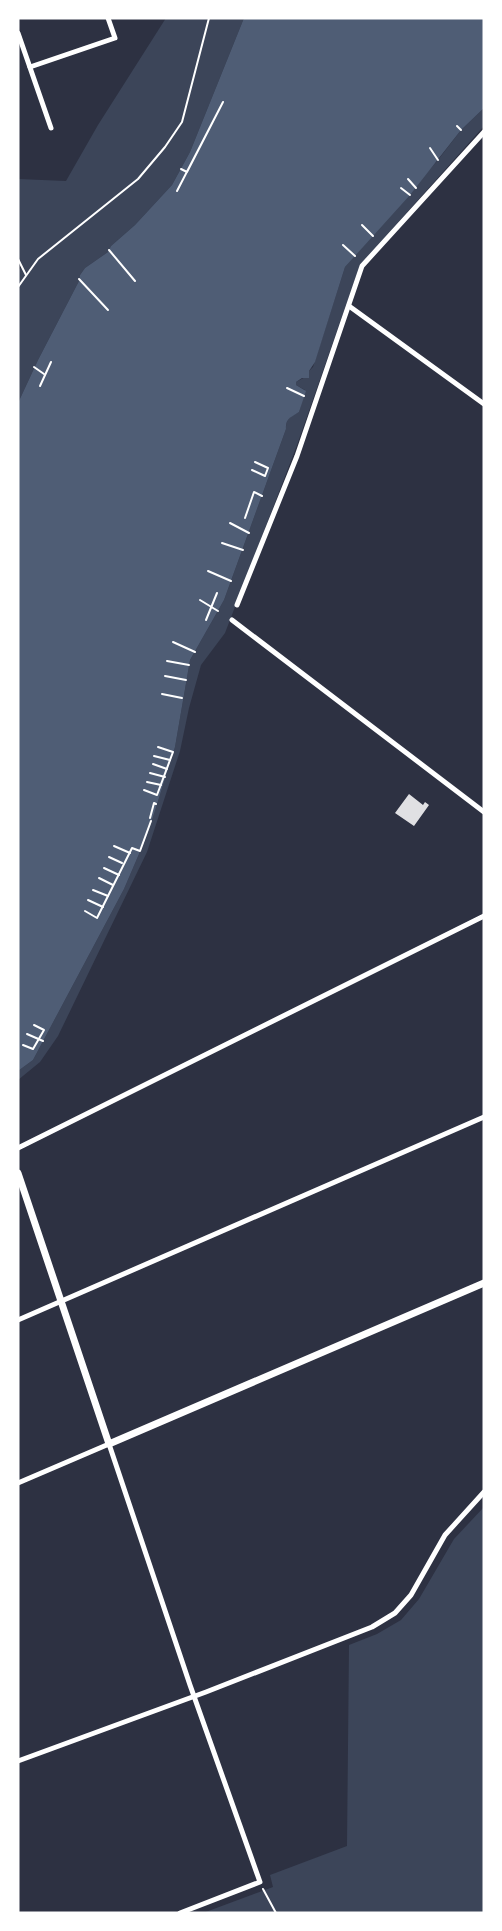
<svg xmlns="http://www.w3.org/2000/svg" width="502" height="1931" viewBox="0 0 502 1931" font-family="'DejaVu Sans',sans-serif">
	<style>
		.green { fill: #3c4559 }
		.water { fill: #4f5d75 }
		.building { fill: #e0e0e3 }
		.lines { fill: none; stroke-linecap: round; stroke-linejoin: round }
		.path { stroke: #fff; stroke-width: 2 }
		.minor { stroke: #fff; stroke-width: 5 }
		.tertiary { stroke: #fff; stroke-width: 7 }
	</style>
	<rect width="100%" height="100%" fill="#2d3142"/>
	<!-- green -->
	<g class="green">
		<polygon points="166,18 244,18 190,152 172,185 135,225 111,246 108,252 85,268 80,275 79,281 38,360 18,403 18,270 21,268 18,257 18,179 66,181 98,125"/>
		<path d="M484,108v18l-124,139 -63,180 -72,188 -24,32 -12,43 -9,43 -33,101 -89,184 -18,26 -22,18v-9l15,-11 91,-171 24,-56 27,-86 15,-87 34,-60 62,-171c-1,-9 5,-14 13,-17l6,-22 -9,-5v-3l13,-7v-4l4,-4 32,-100 93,-107 23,-30z"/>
		<polygon points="484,1507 484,1913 203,1913 273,1887 270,1875 347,1846 349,1645 377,1634 401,1620 419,1599 454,1539"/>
	</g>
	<!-- water -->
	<path class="water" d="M244,18h240v90l-23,22 -51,65 -65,72 -30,95 -6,9v7h-7l-6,4v3l10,6 -7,21c-7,5 -14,6 -13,17l-62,171 -34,60 -15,87 -27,86 -24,56 -91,171 -15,11v-668l20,-43 41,-79 1,-6 5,-7 23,-16 3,-6 24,-21 37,-40 18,-33z"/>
	<!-- building -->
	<polygon class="building" points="409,794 423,805 425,802 429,805 414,826 395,813"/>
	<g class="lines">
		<!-- path -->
		<g class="path">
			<polyline points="457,126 461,130"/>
			<polyline points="430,148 438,160"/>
			<polyline points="408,179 416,188"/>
			<polyline points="401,188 410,195"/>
			<polyline points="177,191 223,102 187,172 181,169"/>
			<polyline points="362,225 373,236"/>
			<polyline points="343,245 355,256"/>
			<polyline points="109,250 135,281"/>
			<polyline points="18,259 26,275"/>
			<polyline points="79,279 108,310"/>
			<polyline points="18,287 38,259 138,179 165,147 182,122 209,18"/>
			<polyline points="34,367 44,374"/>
			<polyline points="40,386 51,362"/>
			<polyline points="287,388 304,396"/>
			<polyline points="252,470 265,476 268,468 255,462"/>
			<polyline points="245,518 254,492 262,496"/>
			<polyline points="230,523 249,533"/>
			<polyline points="222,543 243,550"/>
			<polyline points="208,571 231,581"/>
			<polyline points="200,600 218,611"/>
			<polyline points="206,620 217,593"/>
			<polyline points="173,642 195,652"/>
			<polyline points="167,661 189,665"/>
			<polyline points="165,676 186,680"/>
			<polyline points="162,694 182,698"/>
			<polyline points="154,756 170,760"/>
			<polyline points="153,764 167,769"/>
			<polyline points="150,773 165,777"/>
			<polyline points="147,782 161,785"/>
			<polyline points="144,790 157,795 173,752 158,747"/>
			<polyline points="150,818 154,803 156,804"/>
			<polyline points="114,846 130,853"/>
			<polyline points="109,857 122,863"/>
			<polyline points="104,868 119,875"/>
			<polyline points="99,878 113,885"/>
			<polyline points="93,890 108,896"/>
			<polyline points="88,900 103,907"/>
			<polyline points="85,911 97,918 132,848 140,851 151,821"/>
			<polyline points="27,1034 43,1041"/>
			<polyline points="23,1045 33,1049 44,1030 34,1025"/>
			<polyline points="263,1889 276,1913"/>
		</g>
		<!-- minor -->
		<g class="minor">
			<polyline points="18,33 51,128"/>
			<polyline points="30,67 115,38 108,18"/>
			<polyline points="349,306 484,404"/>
			<polyline points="237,605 297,456 362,266 484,132"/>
			<polyline points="232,620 484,812"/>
			<polyline points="18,1148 484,916"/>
			<polyline points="18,1320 484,1117"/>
			<polyline points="18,1483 109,1444 190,1685 260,1882 180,1913"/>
			<polyline points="18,1761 206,1692 372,1627 395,1613 411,1595 445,1535 484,1492"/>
		</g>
		<!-- tertiary -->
		<polyline class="tertiary" points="18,1173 109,1444 484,1283"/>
	</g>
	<!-- border -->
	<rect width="502" height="1931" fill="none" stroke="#ffffff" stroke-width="39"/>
</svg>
